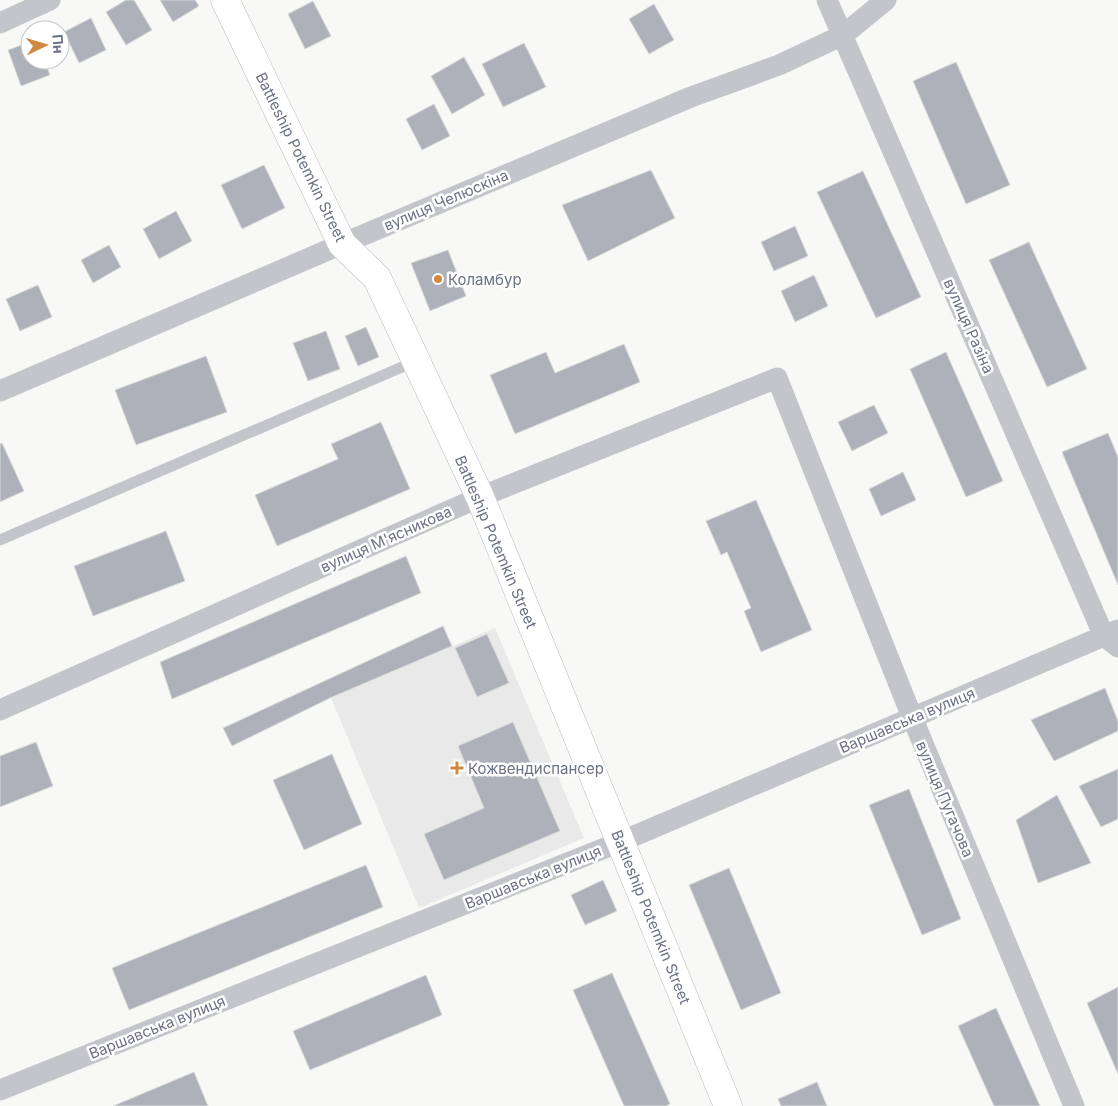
<svg xmlns="http://www.w3.org/2000/svg" width="1118" height="1106" viewBox="0 0 1118 1106" font-family="Inter,sans-serif">
	<style>
		.built { fill: #e9e9ea }
		.building { fill: #aeb1b9; stroke: #dadad9 }
		.lines { fill: none; stroke-linecap: round; stroke-linejoin: round }
		.secondary-casing { stroke: #b8bac0; stroke-width: 29 }
		.lane { stroke: #c3c5ca; stroke-width: 11 }
		.street { stroke: #c3c5ca; stroke-width: 21 }
		.secondary { stroke: #fff; stroke-width: 28 }
		.poi-dot { fill: #d2893d; stroke: #fff; stroke-width: 2 }
		.labels { text-anchor: middle; dominant-baseline: central; stroke-width: 5; stroke-linejoin: round; paint-order: stroke }
		.street-label { font-size: 15px; fill: #6b7284; stroke: #fff }
		.poi-label { font-size: 15px; fill: #6b7284; stroke: #fff; text-anchor: start }
	</style>
	<rect width="100%" height="100%" fill="#f8f9f7"/>
	<!-- built -->
	<polygon class="built" points="495,628 584,838 419,908 331,698"/>
	<!-- building -->
	<g class="building">
		<polygon points="126,0 134,0 152,30 126,45 106,12"/>
		<polygon points="160,0 195,0 199,6 173,22"/>
		<polygon points="313,1 331,36 305,49 288,14"/>
		<polygon points="654,4 674,40 649,54 629,19"/>
		<polygon points="91,18 106,50 79,63 64,32"/>
		<polygon points="30,42 30,60 44,60 50,75 21,86 8,50"/>
		<polygon points="524,43 546,87 503,107 482,64"/>
		<polygon points="464,57 485,95 452,114 431,76"/>
		<polygon points="956,62 1010,185 966,204 913,81"/>
		<polygon points="434,104 450,136 422,150 406,119"/>
		<polygon points="264,165 285,208 242,229 221,185"/>
		<polygon points="651,170 675,218 588,261 562,205"/>
		<polygon points="863,171 921,297 876,318 817,192"/>
		<polygon points="176,211 192,241 159,259 143,229"/>
		<polygon points="795,226 808,256 774,271 761,242"/>
		<polygon points="1029,242 1087,369 1047,387 989,260"/>
		<polygon points="109,245 121,267 93,283 81,260"/>
		<polygon points="448,250 466,296 430,311 411,263"/>
		<polygon points="814,275 828,306 795,322 781,291"/>
		<polygon points="38,285 52,317 20,331 6,299"/>
		<polygon points="366,327 379,357 358,366 345,336"/>
		<polygon points="326,331 340,369 308,381 293,343"/>
		<polygon points="624,344 640,382 515,434 490,375 546,352 555,373"/>
		<polygon points="946,352 1003,481 966,497 910,369"/>
		<polygon points="206,356 227,412 136,445 115,390"/>
		<polygon points="874,405 888,433 852,451 838,422"/>
		<polygon points="381,422 410,489 277,546 255,495 338,459 331,444"/>
		<polygon points="1108,433 1118,457 1118,585 1062,452"/>
		<polygon points="2,443 24,491 0,502 0,444"/>
		<polygon points="903,472 916,500 881,516 869,489"/>
		<polygon points="756,500 812,630 761,652 744,611 751,608 727,552 721,555 706,521"/>
		<polygon points="166,531 185,581 93,616 74,566"/>
		<polygon points="406,556 421,593 172,699 160,662"/>
		<polygon points="443,626 452,646 330,698 232,746 223,728"/>
		<polygon points="487,634 509,683 477,697 455,648"/>
		<polygon points="1105,688 1118,721 1118,731 1054,761 1031,720"/>
		<polygon points="513,722 560,831 444,880 424,834 484,808 458,746"/>
		<polygon points="36,742 53,786 0,807 0,756"/>
		<polygon points="332,754 362,824 304,850 273,780"/>
		<polygon points="1118,769 1118,819 1101,827 1079,786"/>
		<polygon points="909,789 961,919 922,935 869,805"/>
		<polygon points="1057,795 1091,863 1038,883 1016,820"/>
		<polygon points="366,865 383,907 129,1010 112,968"/>
		<polygon points="729,868 781,993 741,1010 689,885"/>
		<polygon points="603,880 617,911 585,925 571,895"/>
		<polygon points="612,973 670,1104 666,1106 624,1106 573,990"/>
		<polygon points="426,975 442,1015 310,1070 293,1031"/>
		<polygon points="1118,987 1118,1074 1087,1003"/>
		<polygon points="996,1008 1040,1106 994,1106 958,1026"/>
		<polygon points="194,1072 208,1106 113,1106"/>
		<polygon points="817,1082 827,1106 781,1106 778,1099"/>
	</g>
	<g class="lines">
		<!-- secondary casing -->
		<g class="secondary-casing">
			<polyline id="secondary" points="225,0 342,244 377,278 480,497 728,1106"/>
		</g>
		<!-- lane -->
		<polyline class="lane" points="0,540 416,361"/>
		<!-- street -->
		<g class="street">
			<polyline points="827,0 1104,636 1118,647"/>
			<polyline points="0,23 50,0"/>
			<polyline points="0,391 342,244 691,97 779,65 843,35 886,0"/>
			<polyline points="0,710 480,497 777,378 912,717 1074,1106"/>
			<polyline points="0,1090 620,842 1118,630"/>
		</g>
		<!-- secondary -->
		<use href="#secondary" class="secondary"/>
	</g>
	<!-- markers -->
	<g class="poi-dot">
		<circle cx="438" cy="279" r="5"/>
		<path d="M454.5 760.5h5v5h5v5h-5v5h-5v-5h-5v-5h5z"/>
	</g>
	<g class="labels">
		<!-- street labels -->
		<g class="street-label">
			<text transform="translate(301 157) rotate(64)">Battleship Potemkin Street</text>
			<text transform="translate(446 200) rotate(-23)">вулиця Челюскіна</text>
			<text transform="translate(969 326) rotate(66)">вулиця Разіна</text>
			<text transform="translate(386 539) rotate(-24)">вулиця М'ясникова</text>
			<text transform="translate(496 542) rotate(67)">Battleship Potemkin Street</text>
			<text transform="translate(907 720) rotate(-23)">Варшавська вулиця</text>
			<text transform="translate(945 799) rotate(67)">вулиця Пугачова</text>
			<text transform="translate(533 877) rotate(-22)">Варшавська вулиця</text>
			<text transform="translate(651 917) rotate(68)">Battleship Potemkin Street</text>
			<text transform="translate(157 1027) rotate(-22)">Варшавська вулиця</text>
		</g>
		<!-- poi labels -->
		<g class="poi-label">
			<text x="448" y="279">Коламбур</text>
			<text x="468" y="768">Кожвендиспансер</text>
		</g>
	</g>
	<!-- north arrow -->
	<g transform="translate(45 45) rotate(85)"><circle r="24" fill="#ffffff" stroke="#c4c7ce"/>
	<path d="M0-4L9 19L0 12L-9 19Z" fill="#d2893d"/>
	<text y="-8" font-size="14" font-weight="bold" text-anchor="middle" fill="#6b7284">Пн</text>
	</g>
</svg>
